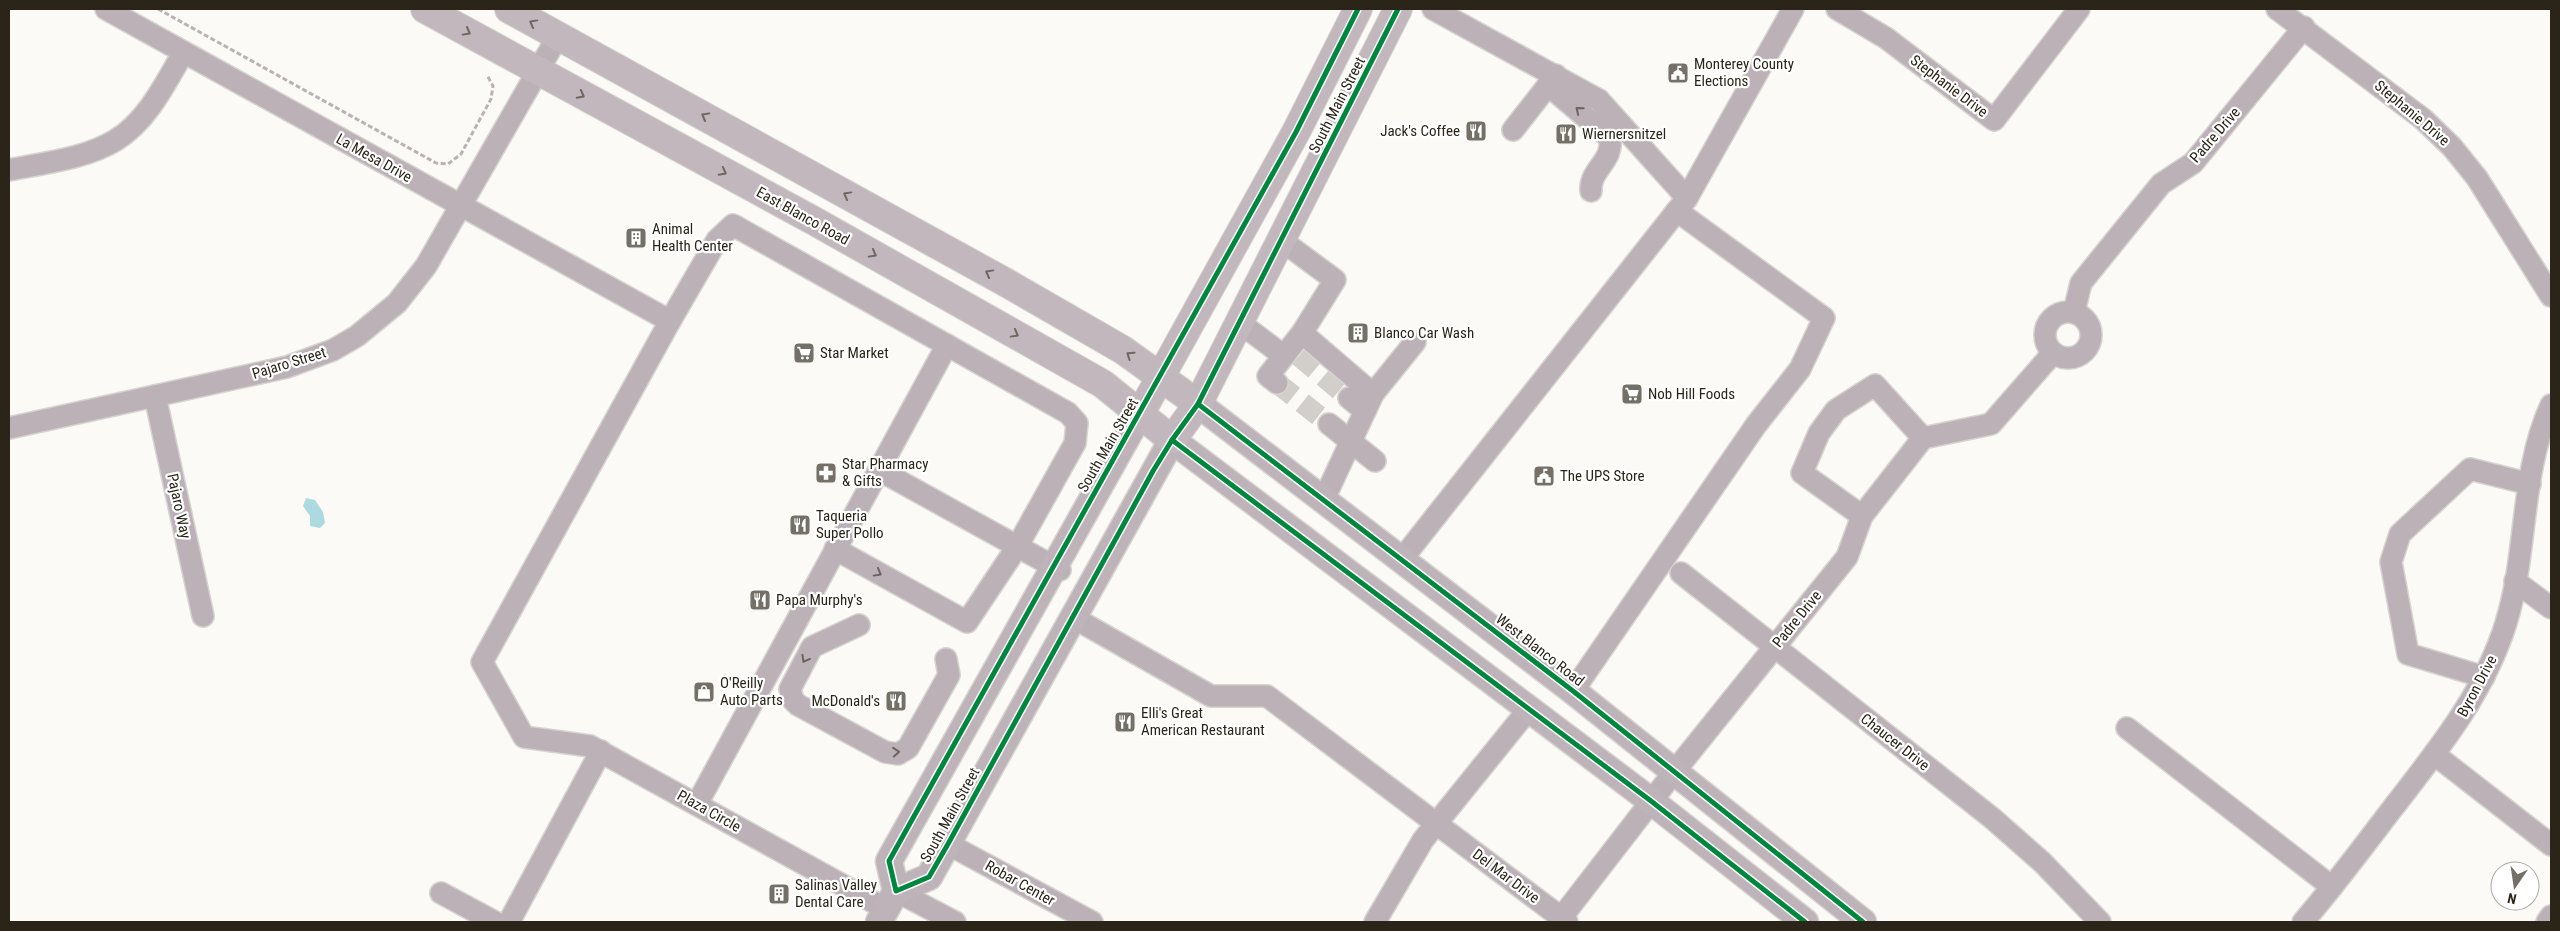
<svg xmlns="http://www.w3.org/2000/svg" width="2560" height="931" viewBox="0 0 2560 931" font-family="'Roboto Condensed',sans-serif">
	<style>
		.water { fill: #acdae1 }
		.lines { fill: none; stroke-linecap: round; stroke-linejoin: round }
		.minor-tunnel { stroke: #d2cfcb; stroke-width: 21; stroke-dasharray: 21 11; stroke-linecap: butt }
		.minor-casing { stroke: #d6d4d0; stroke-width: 24 }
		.major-casing { stroke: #d6d4d0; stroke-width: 29 }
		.highway-casing { stroke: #d6d4d0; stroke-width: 30 }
		.path { stroke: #bab2b5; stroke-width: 3; stroke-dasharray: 5 2.5; stroke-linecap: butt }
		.minor { stroke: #bcb1b7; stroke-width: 21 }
		.major { stroke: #beb3b8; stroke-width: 26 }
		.highway { stroke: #c1b7bc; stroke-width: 28 }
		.cycleway-casing { stroke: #fff; stroke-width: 8 }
		.cycleway { stroke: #00873e; stroke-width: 5 }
		.oneway { stroke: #6e6762 }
		.oneway2 { stroke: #6c6460 }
		.labels { text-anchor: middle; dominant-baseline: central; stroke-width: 4.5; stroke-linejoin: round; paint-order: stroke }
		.poi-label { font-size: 15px; fill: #2b2519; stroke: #fff; text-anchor: start }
		.street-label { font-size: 15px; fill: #2b2519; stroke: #fff }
	</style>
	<rect width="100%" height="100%" fill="#fcfaf7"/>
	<!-- water -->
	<polygon class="water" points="306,498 315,500 323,512 325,523 320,528 310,526 310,516 303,506"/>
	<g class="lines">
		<!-- minor-tunnel -->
		<g class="minor-tunnel">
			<polyline points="1299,356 1349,398"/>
			<polyline points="1277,383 1329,424"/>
		</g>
		<!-- minor casing -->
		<g class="minor-casing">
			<g id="minor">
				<polyline points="106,9 670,321 717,240 733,225 1068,413 1077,423 1075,443 1017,547 967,622 835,549"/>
				<polyline points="1433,9 1599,100 1687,198"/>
				<polyline points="1837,9 1886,38 1994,120 2079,9"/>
				<polyline points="2277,9 2423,119 2452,147 2477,178 2551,296"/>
				<path d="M1548,85l61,52c7,23 -20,32 -18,54"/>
				<polyline points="1513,130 1556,75"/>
				<path d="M9,170c34,-7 76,-11 107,-30 31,-19 49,-56 67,-87"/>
				<polyline points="1281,240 1335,280 1302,333 1373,394 1415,342"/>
				<circle cx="2068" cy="335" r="23"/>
				<polyline points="2074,312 2081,283 2161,184 2193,163 2304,27"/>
				<polyline points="670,321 482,662 524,737 590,746 886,909"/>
				<polyline points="1240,323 1284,356"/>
				<polyline points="1277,383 1268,376 1302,333"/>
				<polyline points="155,396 203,616"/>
				<polyline points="1349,398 1365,411"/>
				<polyline points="1329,424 1375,461"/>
				<polyline points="9,428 287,367 333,350 357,336 397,303 426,266 558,36"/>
				<polyline points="879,470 1060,570"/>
				<polyline points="1324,499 1373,394"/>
				<polyline points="1862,516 1802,473 1819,433 1836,410 1875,385 1923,438"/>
				<polyline points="1402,559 1687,198 1793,9"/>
				<polyline points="1681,573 1992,818 2042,862 2100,922"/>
				<polyline points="2515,581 2551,608"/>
				<polyline points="1074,618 1211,696 1267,696 1567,922"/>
				<polyline points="859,625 812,647 790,689 793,700 798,705 885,752 898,754 908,748 949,675 946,659"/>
				<polyline points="2484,677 2408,654 2391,562 2400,534 2470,469 2530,484"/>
				<polyline points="1573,691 1756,425 1800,369 1824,318 1677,211"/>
				<polyline points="2127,728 2332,887"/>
				<polyline points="2434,754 2551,845"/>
				<polyline points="697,804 947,345"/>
				<polyline points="948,844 1092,922"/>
				<polyline points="896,891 955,922"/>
				<polyline points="441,893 495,922"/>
				<polyline points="509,922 601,751"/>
				<polyline points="1375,922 1423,840 1528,710"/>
				<polyline points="1558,922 1674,772 1847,557 1862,516 1923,438 1991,424 2053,353"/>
				<path d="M2303,922c31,-36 60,-75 89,-113 45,-58 92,-115 114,-186 22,-71 14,-150 45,-218"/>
				<polyline points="2547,922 2551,916"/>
			</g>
		</g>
		<!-- major casing -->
		<g class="major-casing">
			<g id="major">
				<polyline points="1198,404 1573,691 1863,922"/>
				<polyline points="896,891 889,861 1140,414"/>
				<polyline points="879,922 896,891 929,877 1172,440 1651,801 1805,922"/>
			</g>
		</g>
		<!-- highway casing -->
		<g class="highway-casing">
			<g id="highway">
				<polyline points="425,9 816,222 1103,384 1172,440 1198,404 1398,9"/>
				<polyline points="509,9 1005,282 1123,350 1198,404"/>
				<polyline points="1140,414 1296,132 1358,9"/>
			</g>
		</g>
		<!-- path -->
		<polyline class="path" points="158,9 436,163 448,164 461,154 491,99 493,86 487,75"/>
		<!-- minor -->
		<use href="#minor" class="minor"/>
		<!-- major -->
		<use href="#major" class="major"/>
		<!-- highway -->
		<use href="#highway" class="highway"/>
		<!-- cycleway casing -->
		<g class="cycleway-casing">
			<g id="cycleway">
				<polyline points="1358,9 1296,132 889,861 896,891 929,877 948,844 1153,471 1172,440 1198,404 1398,9"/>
				<polyline points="1198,404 1573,691 1863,922"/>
				<polyline points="1172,440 1651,801 1805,922"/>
			</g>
		</g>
		<!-- cycleway -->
		<use href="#cycleway" class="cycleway"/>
	</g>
	<!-- one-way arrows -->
	<defs><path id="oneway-chevron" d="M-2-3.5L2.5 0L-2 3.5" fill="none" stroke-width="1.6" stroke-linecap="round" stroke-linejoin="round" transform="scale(1.25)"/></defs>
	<g class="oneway">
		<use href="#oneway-chevron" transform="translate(533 23) rotate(-151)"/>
		<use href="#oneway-chevron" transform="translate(467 32) rotate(29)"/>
		<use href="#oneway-chevron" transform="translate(581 95) rotate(28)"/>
		<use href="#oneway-chevron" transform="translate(705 116) rotate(-151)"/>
		<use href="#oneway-chevron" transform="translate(723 172) rotate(28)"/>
		<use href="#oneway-chevron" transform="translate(847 195) rotate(-151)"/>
		<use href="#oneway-chevron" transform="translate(873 254) rotate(29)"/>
		<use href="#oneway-chevron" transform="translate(989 273) rotate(-151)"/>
		<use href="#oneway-chevron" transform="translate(1015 334) rotate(29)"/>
		<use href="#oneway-chevron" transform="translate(1130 355) rotate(-145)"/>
	</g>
	<g class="oneway2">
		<use href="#oneway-chevron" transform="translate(1579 110) rotate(-141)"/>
		<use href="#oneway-chevron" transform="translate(878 573) rotate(29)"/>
		<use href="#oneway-chevron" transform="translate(805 659) rotate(119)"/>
		<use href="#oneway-chevron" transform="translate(896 752) rotate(-5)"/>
	</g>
	<!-- icons -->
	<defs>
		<g id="civic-square" transform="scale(1.125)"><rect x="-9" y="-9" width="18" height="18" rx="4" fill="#747067" stroke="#fff"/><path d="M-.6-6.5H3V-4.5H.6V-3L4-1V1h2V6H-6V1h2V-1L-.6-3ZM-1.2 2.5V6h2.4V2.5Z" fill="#fff"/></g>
		<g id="restaurant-square" transform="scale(1.125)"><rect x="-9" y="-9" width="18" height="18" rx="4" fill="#747067" stroke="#fff"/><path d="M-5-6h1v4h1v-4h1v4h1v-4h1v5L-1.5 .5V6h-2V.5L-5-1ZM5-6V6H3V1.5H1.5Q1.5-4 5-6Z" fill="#fff"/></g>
		<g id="building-square" transform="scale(1.125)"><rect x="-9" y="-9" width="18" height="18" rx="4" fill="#747067" stroke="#fff"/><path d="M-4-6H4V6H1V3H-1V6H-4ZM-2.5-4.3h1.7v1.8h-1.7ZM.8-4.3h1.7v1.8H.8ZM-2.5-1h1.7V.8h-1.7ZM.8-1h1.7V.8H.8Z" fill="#fff"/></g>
		<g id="supermarket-square" transform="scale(1.125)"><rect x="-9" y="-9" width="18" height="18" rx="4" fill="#747067" stroke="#fff"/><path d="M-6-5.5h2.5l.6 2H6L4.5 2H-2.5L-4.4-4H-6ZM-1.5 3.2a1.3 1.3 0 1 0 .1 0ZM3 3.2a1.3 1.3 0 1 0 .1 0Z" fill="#fff"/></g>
		<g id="pharmacy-square" transform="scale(1.125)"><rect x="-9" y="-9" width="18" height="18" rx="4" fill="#747067" stroke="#fff"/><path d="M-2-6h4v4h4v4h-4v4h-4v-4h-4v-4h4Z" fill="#fff"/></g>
		<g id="shop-square" transform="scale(1.125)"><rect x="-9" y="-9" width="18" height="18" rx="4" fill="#747067" stroke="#fff"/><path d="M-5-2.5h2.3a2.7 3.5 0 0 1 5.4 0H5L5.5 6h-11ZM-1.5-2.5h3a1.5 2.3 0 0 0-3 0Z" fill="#fff"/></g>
	</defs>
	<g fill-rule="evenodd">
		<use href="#civic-square" x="1678" y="73"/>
		<use href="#restaurant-square" x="1476" y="131"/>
		<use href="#restaurant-square" x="1566" y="134"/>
		<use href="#building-square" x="636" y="238"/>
		<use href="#building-square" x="1358" y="333"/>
		<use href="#supermarket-square" x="804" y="353"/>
		<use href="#supermarket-square" x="1632" y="394"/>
		<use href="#pharmacy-square" x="826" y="473"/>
		<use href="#civic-square" x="1544" y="476"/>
		<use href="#restaurant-square" x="800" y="525"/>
		<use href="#restaurant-square" x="760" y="600"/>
		<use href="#shop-square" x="704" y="692"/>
		<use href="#restaurant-square" x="896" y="701"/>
		<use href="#restaurant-square" x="1125" y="722"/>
		<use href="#building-square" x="779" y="894"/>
	</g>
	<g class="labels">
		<!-- poi labels -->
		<g class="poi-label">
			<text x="1694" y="64">Monterey County<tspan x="1694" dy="17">Elections</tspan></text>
			<text x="1460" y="131" text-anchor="end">Jack's Coffee</text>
			<text x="1582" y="134">Wiernersnitzel</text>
			<text x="652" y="229">Animal<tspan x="652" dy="17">Health Center</tspan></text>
			<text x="1374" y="333">Blanco Car Wash</text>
			<text x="820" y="353">Star Market</text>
			<text x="1648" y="394">Nob Hill Foods</text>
			<text x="842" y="464">Star Pharmacy<tspan x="842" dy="17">&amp; Gifts</tspan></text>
			<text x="1560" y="476">The UPS Store</text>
			<text x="816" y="516">Taqueria<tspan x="816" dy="17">Super Pollo</tspan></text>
			<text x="776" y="600">Papa Murphy's</text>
			<text x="720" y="683">O'Reilly<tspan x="720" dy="17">Auto Parts</tspan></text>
			<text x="880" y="701" text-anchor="end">McDonald's</text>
			<text x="1141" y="713">Elli's Great<tspan x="1141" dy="17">American Restaurant</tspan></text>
			<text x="795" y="885">Salinas Valley<tspan x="795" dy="17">Dental Care</tspan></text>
		</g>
		<!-- street labels -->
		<g class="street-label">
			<text transform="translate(1949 86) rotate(37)">Stephanie Drive</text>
			<text transform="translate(1337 105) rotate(-63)">South Main Street</text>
			<text transform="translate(2412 113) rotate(40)">Stephanie Drive</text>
			<text transform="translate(2215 135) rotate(-49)">Padre Drive</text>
			<text transform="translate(374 158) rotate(29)">La Mesa Drive</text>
			<text transform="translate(803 216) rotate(29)">East Blanco Road</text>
			<text transform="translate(289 363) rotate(-17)">Pajaro Street</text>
			<text transform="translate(1108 445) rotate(-60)">South Main Street</text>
			<text transform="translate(179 506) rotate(78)">Pajaro Way</text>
			<text transform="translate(1797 619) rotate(-51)">Padre Drive</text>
			<text transform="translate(1540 650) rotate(38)">West Blanco Road</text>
			<text transform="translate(2477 686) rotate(-62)">Byron Drive</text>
			<text transform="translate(1895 742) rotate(38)">Chaucer Drive</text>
			<text transform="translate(709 811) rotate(29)">Plaza Circle</text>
			<text transform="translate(950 815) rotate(-61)">South Main Street</text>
			<text transform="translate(1506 876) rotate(37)">Del Mar Drive</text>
			<text transform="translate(1020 883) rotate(29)">Robar Center</text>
		</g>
	</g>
	<!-- border -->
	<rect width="2560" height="931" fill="none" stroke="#2b2519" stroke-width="20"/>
	<!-- north arrow -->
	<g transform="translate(2515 886) rotate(193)"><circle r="24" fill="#ffffff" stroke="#aaa8a3"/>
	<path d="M0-4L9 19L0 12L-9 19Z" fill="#747067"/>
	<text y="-8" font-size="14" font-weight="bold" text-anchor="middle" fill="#2b2519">N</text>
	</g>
</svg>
